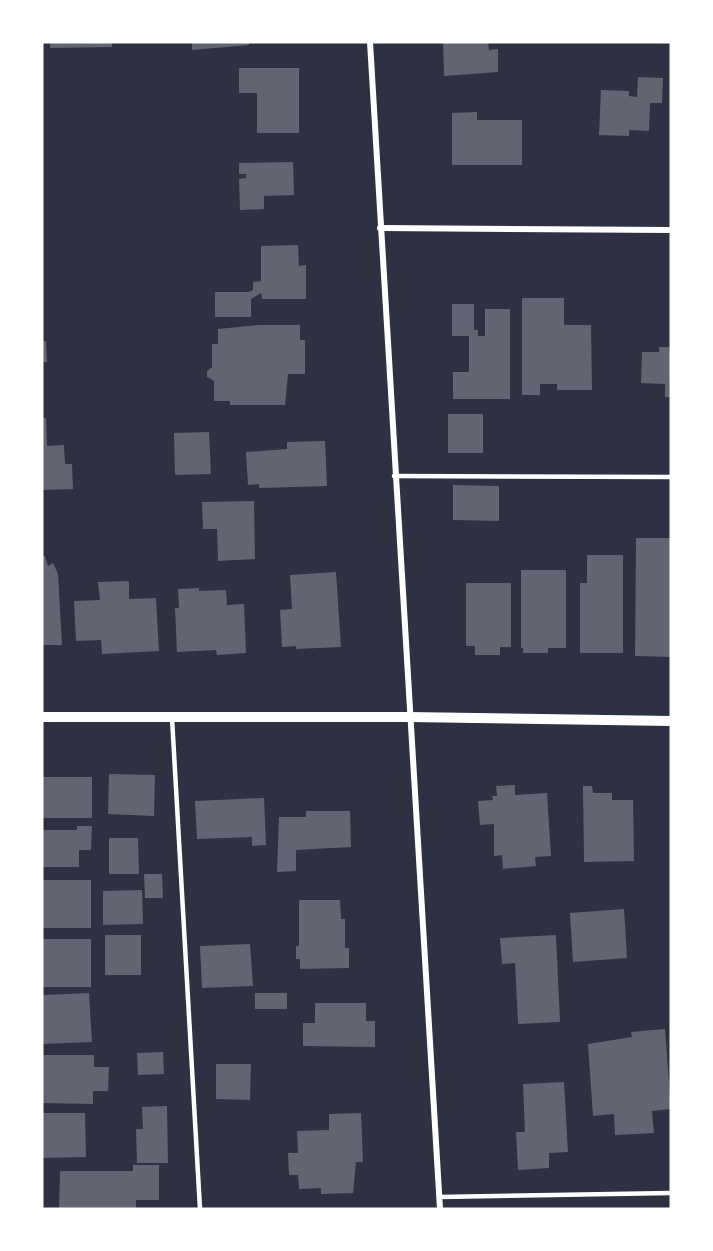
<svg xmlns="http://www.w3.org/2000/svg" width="713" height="1251" viewBox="0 0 713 1251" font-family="'Open Sans',sans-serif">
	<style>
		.building { fill: #626471 }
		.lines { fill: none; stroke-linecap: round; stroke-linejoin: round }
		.service { stroke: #fff; stroke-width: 4.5 }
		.minor { stroke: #fff; stroke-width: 6 }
		.tertiary { stroke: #fff; stroke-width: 10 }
	</style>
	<rect width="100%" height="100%" fill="#2d3142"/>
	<!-- building -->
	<g class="building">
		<polygon points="50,42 112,42 112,47 50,48"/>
		<polygon points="192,42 249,42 249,45 192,50"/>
		<polygon points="443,42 488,42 489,50 498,49 498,72 444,76"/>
		<polygon points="239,68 299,68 299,133 257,133 257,93 239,93"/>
		<polygon points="638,77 663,78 662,103 650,103 649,131 629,130 629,136 599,135 601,90 629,91 629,96 637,97"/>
		<polygon points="477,112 477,120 522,120 522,165 452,165 452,113"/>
		<polygon points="293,162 294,195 264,196 264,209 240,210 239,179 246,178 246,174 239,174 239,163"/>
		<polygon points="298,245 299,266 306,265 306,299 262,299 261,293 251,299 251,317 215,317 215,292 249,292 253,290 253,282 261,281 261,246"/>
		<polygon points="522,298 564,298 564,325 591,325 592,390 557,390 557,384 540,384 540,395 522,395"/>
		<polygon points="452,304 474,304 474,330 478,330 478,336 485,336 485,309 510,309 510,399 453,399 453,372 469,372 469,336 452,336"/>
		<polygon points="300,325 300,340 305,340 305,374 288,374 285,405 230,405 230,401 214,401 214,381 207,377 207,371 212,367 212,344 218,344 218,329 258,325"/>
		<polygon points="42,341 46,341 47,362 42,362"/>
		<polygon points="659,347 669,347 671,353 671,397 665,397 665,384 641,383 642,352 659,352"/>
		<rect x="448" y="414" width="35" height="39"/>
		<polygon points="42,418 46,418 47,446 64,445 65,464 72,464 73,489 42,490"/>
		<polygon points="209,432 211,474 175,475 174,433"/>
		<polygon points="325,441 327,486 259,488 259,484 248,485 246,452 287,449 287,442"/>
		<polygon points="453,485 499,486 499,521 453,520"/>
		<polygon points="254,501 255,559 218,561 217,529 203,529 202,502"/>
		<polygon points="636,538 670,538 671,657 635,656"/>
		<polygon points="587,555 623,555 623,653 580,653 580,583 587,583"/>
		<polygon points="42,556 45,556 48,566 53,563 58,574 62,645 42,645"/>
		<polygon points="521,570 566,570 566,648 548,648 548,653 523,653 523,648 521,648"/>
		<polygon points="336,572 341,647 296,649 296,646 282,647 280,610 292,609 290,575"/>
		<polygon points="129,581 129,599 156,598 159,651 102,654 101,640 76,641 74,601 100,600 98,582"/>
		<polygon points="466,583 511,583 511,647 500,647 500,655 475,655 475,646 466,646"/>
		<polygon points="199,588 199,591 226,590 227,605 244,604 246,653 217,655 216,650 177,652 175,608 179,608 178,589"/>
		<polygon points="109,774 155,775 154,816 108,814"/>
		<rect x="42" y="777" width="50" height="41"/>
		<polygon points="515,785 515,795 547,793 551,856 535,857 536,866 503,869 502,855 494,856 494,824 480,825 478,801 493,800 492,796 497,796 496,786"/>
		<polygon points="583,786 592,786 593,793 612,793 612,800 633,800 634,861 584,862"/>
		<polygon points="264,798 266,845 252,846 252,837 197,839 195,801"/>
		<polygon points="306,811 350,811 351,847 296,850 296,871 277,872 279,817 306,817"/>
		<polygon points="77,826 92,826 91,850 79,850 79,867 42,867 42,830 77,830"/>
		<polygon points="109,838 138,838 139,874 109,874"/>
		<polygon points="144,874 162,874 163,898 145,898"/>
		<rect x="42" y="880" width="49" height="48"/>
		<polygon points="142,890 143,924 103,925 103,891"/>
		<polygon points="299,900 340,900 341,919 345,919 345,948 349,948 349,968 300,969 300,959 296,959 296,946 299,946"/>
		<polygon points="624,909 627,958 573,962 570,913"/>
		<rect x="105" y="935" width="36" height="40"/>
		<polygon points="556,935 560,1022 518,1024 515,963 502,964 500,938"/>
		<rect x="42" y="939" width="49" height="48"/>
		<polygon points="250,944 253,986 202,988 200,946"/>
		<polygon points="89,993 92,1042 42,1044 42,995"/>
		<rect x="255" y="993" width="32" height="16"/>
		<polygon points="315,1003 366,1003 366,1021 375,1021 375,1047 303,1046 303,1023 315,1023"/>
		<polygon points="665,1029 671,1109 652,1111 654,1133 615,1135 614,1114 593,1116 588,1044 632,1037 631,1032"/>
		<polygon points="163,1052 164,1074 138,1075 137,1053"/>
		<polygon points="42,1055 94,1055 94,1067 109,1067 108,1091 93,1091 93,1104 42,1103"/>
		<polygon points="216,1064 251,1064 250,1100 216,1099"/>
		<polygon points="564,1082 568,1152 549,1153 549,1168 518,1170 516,1132 525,1132 523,1084"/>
		<polygon points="167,1106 168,1163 137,1163 136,1129 143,1129 142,1107"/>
		<polygon points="42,1113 85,1113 86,1157 42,1158"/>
		<polygon points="361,1113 363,1162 356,1162 353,1193 321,1194 321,1188 299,1189 298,1175 289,1175 288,1153 298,1153 297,1131 329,1130 329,1114"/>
		<polygon points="133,1165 159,1165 159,1200 136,1200 136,1209 59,1209 60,1171 133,1171"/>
	</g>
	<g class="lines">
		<!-- service -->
		<g class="service">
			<polyline points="394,476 671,477"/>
			<polyline points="172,718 200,1209"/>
			<polyline points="439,1197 671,1193"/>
		</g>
		<!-- minor -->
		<g class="minor">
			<polyline points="370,42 440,1209"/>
			<polyline points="380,228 671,230"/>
		</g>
		<!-- tertiary -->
		<polyline class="tertiary" points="42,717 408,717 671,721"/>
	</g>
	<!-- border -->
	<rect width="713" height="1251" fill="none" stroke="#ffffff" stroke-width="87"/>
</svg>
